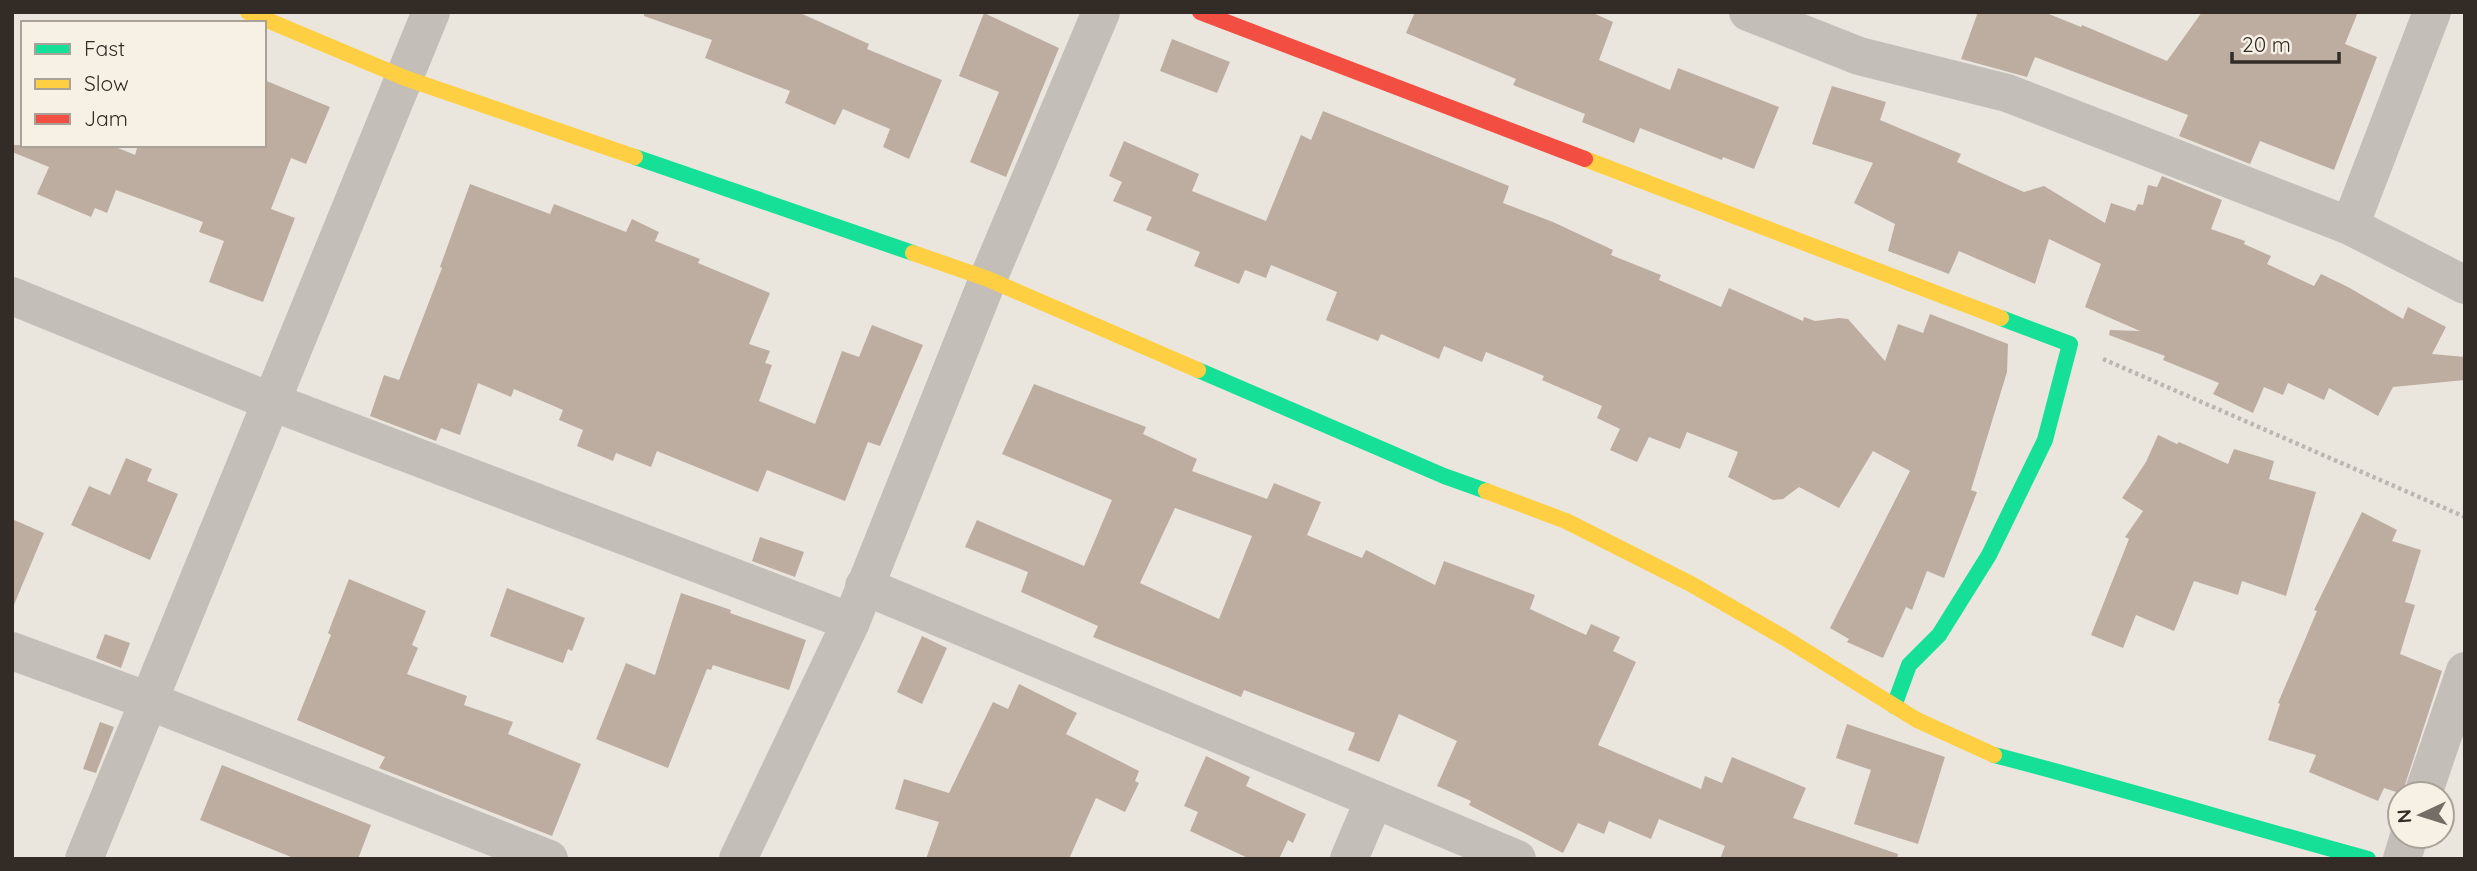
<svg xmlns="http://www.w3.org/2000/svg" width="2477" height="871" viewBox="0 0 2477 871" font-family="Quicksand,sans-serif">
	<style>
		.building { fill: #bdada1; fill-rule: evenodd }
		.lines { fill: none; stroke-linecap: round; stroke-linejoin: round }
		.path { stroke: #bbb6b0; stroke-width: 4.5; stroke-dasharray: 3.5 3.5; stroke-linecap: butt }
		.street { stroke: #c3beb7; stroke-width: 38 }
		.fast { stroke: #16e098; stroke-width: 16 }
		.slow { stroke: #ffcf43; stroke-width: 16 }
		.jam { stroke: #f24e42; stroke-width: 16 }
	</style>
	<rect width="100%" height="100%" fill="#eae6de"/>
	<!-- building -->
	<g class="building">
		<polygon points="644,12 798,12 869,44 867,49 942,80 909,159 883,147 890,129 843,109 835,125 785,103 790,91 705,58 712,40 644,16"/>
		<polygon points="1415,12 1591,12 1613,22 1599,60 1670,90 1678,68 1779,107 1754,169 1723,157 1722,160 1640,128 1634,143 1582,122 1585,114 1513,85 1516,79 1406,33"/>
		<polygon points="1978,12 2044,12 2081,27 2082,25 2167,61 2202,12 2358,12 2345,44 2377,57 2334,170 2260,141 2250,164 2179,136 2188,115 2035,57 2027,77 1961,59"/>
		<polygon points="984,13 1059,48 1006,177 970,162 999,92 959,76"/>
		<polygon points="1172,39 1230,62 1217,93 1160,71"/>
		<polygon points="264,80 330,107 306,164 291,158 271,209 295,218 263,302 209,282 224,241 199,232 203,222 116,190 107,213 95,208 91,217 37,194 49,167 12,152 12,145 111,145 135,155 138,145 264,145"/>
		<polygon points="1832,86 1886,102 1880,120 1961,154 1957,162 2024,192 2044,186 2105,223 2111,203 2135,211 2138,204 2143,205 2148,185 2157,187 2162,176 2222,200 2211,229 2245,241 2244,244 2271,256 2267,264 2314,286 2321,274 2348,287 2403,319 2408,307 2446,327 2432,354 2465,357 2465,380 2393,387 2378,416 2329,388 2324,400 2288,383 2283,395 2264,387 2253,413 2213,394 2219,383 2163,360 2165,356 2109,335 2110,330 2140,331 2085,307 2101,264 2049,239 2035,284 1959,251 1949,274 1888,251 1895,224 1854,203 1873,163 1812,144"/>
		<polygon points="1323,111 1509,186 1503,203 1553,222 1613,250 1611,255 1661,275 1659,280 1721,307 1729,288 1803,321 1804,317 1815,321 1839,318 1848,319 1885,361 1898,324 1923,333 1930,314 2008,344 2007,372 1971,490 1977,492 1944,578 1927,571 1912,610 1906,607 1883,658 1847,642 1849,639 1830,628 1910,471 1873,451 1839,508 1799,487 1783,499 1773,500 1728,477 1738,452 1687,432 1680,449 1649,437 1637,462 1610,450 1620,429 1597,418 1602,406 1542,380 1544,376 1486,352 1482,362 1444,346 1439,359 1381,334 1378,341 1326,320 1337,292 1271,265 1266,278 1245,270 1239,284 1194,266 1200,252 1146,230 1152,217 1113,201 1122,182 1109,176 1124,141 1199,174 1192,191 1266,221 1301,135 1311,140"/>
		<polygon points="470,184 550,214 554,204 626,232 632,219 659,232 655,241 700,259 698,263 770,293 749,344 770,351 765,363 772,365 759,401 815,424 842,351 859,357 872,325 923,345 880,446 868,442 845,501 767,470 758,492 657,451 651,467 616,453 613,461 577,446 583,430 559,420 563,410 514,389 511,397 478,383 460,435 441,428 436,441 370,416 384,375 399,380 442,268 440,267"/>
		<path d="M1034,384l112,43 -3,7 54,25 -5,12 75,28 7,-16 47,19 -14,33 55,23 4,-8 69,35 9,-24 91,34 -5,14 56,26 5,-11 29,13 -7,14 23,11 -38,83 103,44 4,-13 17,7 10,-26 74,31 -13,30 105,36 -1,5h-177l5,-13 -66,-27 -8,20 -42,-18 -5,13 -26,-11 -15,30 -94,-48 2,-4 -34,-15 20,-45 -58,-27 -20,48 -31,-12 7,-17 -111,-43 -3,7 -148,-60 5,-11 -77,-34 7,-20 -63,-25 12,-27 107,46 28,-66 -110,-46zM1175,508l77,28 -33,83 -79,-36z"/>
		<polygon points="2158,435 2177,444 2179,442 2228,464 2234,449 2274,461 2269,479 2316,492 2286,596 2242,581 2238,595 2194,581 2174,631 2136,615 2123,648 2091,635 2129,539 2125,537 2143,511 2122,498 2146,462"/>
		<polygon points="126,458 152,469 147,481 178,494 150,560 71,525 89,486 110,495"/>
		<polygon points="2362,512 2397,530 2392,541 2421,550 2405,602 2415,605 2400,654 2442,671 2402,794 2384,788 2378,801 2309,772 2316,755 2268,740 2280,704 2278,703 2317,611 2314,610"/>
		<polygon points="12,519 44,533 13,607 12,607"/>
		<polygon points="760,537 804,552 795,577 752,561"/>
		<polygon points="349,579 426,611 412,645 418,648 407,674 467,696 464,705 513,722 508,734 581,764 552,836 379,768 385,757 297,720 331,635 328,633"/>
		<polygon points="507,588 585,618 572,651 568,649 563,663 490,636"/>
		<polygon points="681,593 731,610 730,613 806,640 789,690 713,665 711,670 707,669 668,768 596,739 626,663 655,675"/>
		<polygon points="105,634 130,643 121,668 96,658"/>
		<polygon points="922,636 947,648 922,704 897,692"/>
		<polygon points="1019,684 1077,713 1066,734 1139,771 1135,781 1139,783 1125,812 1096,798 1069,859 926,859 939,822 895,809 904,779 949,793 993,702 1008,709"/>
		<polygon points="100,722 114,727 96,773 83,769"/>
		<polygon points="1847,724 1945,757 1918,844 1854,824 1871,770 1836,758"/>
		<polygon points="1206,756 1250,777 1246,786 1306,814 1293,843 1288,840 1279,859 1250,859 1190,831 1198,812 1184,806"/>
		<polygon points="222,765 371,825 358,859 296,859 200,820"/>
	</g>
	<g class="lines">
		<!-- path -->
		<polyline class="path" points="2103,359 2465,517"/>
		<!-- street -->
		<g class="street">
			<polyline points="1748,12 1859,56 2007,93 2350,226 2465,285"/>
			<polyline points="2350,226 2432,12"/>
			<polyline points="12,296 272,402 851,622"/>
			<polyline points="864,586 1517,859"/>
			<polyline points="12,651 149,701 549,859"/>
			<polyline points="2423,794 2465,671"/>
			<polyline points="84,859 431,12"/>
			<polyline points="738,859 851,622 988,279 1101,12"/>
			<polyline points="1349,859 1374,800"/>
			<polyline points="2402,859 2409,836"/>
		</g>
		<!-- fast -->
		<g class="fast">
			<polyline points="635,157 913,253"/>
			<polyline points="1198,370 1444,476 1486,491"/>
			<polyline points="1894,706 1909,665 1939,635 1989,555 2045,440 2070,344 2001,318"/>
			<path d="M1994,755c125,32 249,70 374,104"/>
		</g>
		<!-- slow -->
		<g class="slow">
			<polyline points="248,12 405,78 635,157"/>
			<polyline points="1585,159 2001,318"/>
			<polyline points="913,253 988,279 1198,370"/>
			<polyline points="1486,491 1566,521 1691,584 1783,637 1917,720 1994,755"/>
		</g>
		<!-- jam -->
		<polyline class="jam" points="1200,12 1585,159"/>
	</g>
	<!-- border -->
	<rect width="2477" height="871" fill="none" stroke="#332c26" stroke-width="28"/>
	<!-- legend -->
	<rect x="21" y="21" width="245" height="126" fill="#f7f1e5" stroke="#a9a299" stroke-width="2"/>
	<rect x="35" y="44" width="35" height="10" fill="#16e098" stroke="#a9a299" stroke-width="2"/>
	<text x="84" y="56" font-size="21" fill="#332c26">Fast</text>
	<rect x="35" y="79" width="35" height="10" fill="#ffcf43" stroke="#a9a299" stroke-width="2"/>
	<text x="84" y="91" font-size="21" fill="#332c26">Slow</text>
	<rect x="35" y="114" width="35" height="10" fill="#f24e42" stroke="#a9a299" stroke-width="2"/>
	<text x="84" y="126" font-size="21" fill="#332c26">Jam</text>
	<!-- north arrow -->
	<g transform="translate(2421 815) rotate(266)"><circle r="33" fill="#f7f1e5" stroke="#a9a299" stroke-width="2"/>
	<path d="M0-5L12 26L0 18L-12 26Z" fill="#736d66"/>
	<text y="-10" font-size="19" font-weight="bold" text-anchor="middle" fill="#332c26">N</text>
	</g>
	<!-- scale -->
	<path d="M2232 52v10h107v-10" fill="none" stroke="#332c26" stroke-width="3.5"/>
	<text x="2242" y="52" font-size="21" fill="#332c26" stroke="#f7f1e5" stroke-width="5" paint-order="stroke">20 m</text>
</svg>
